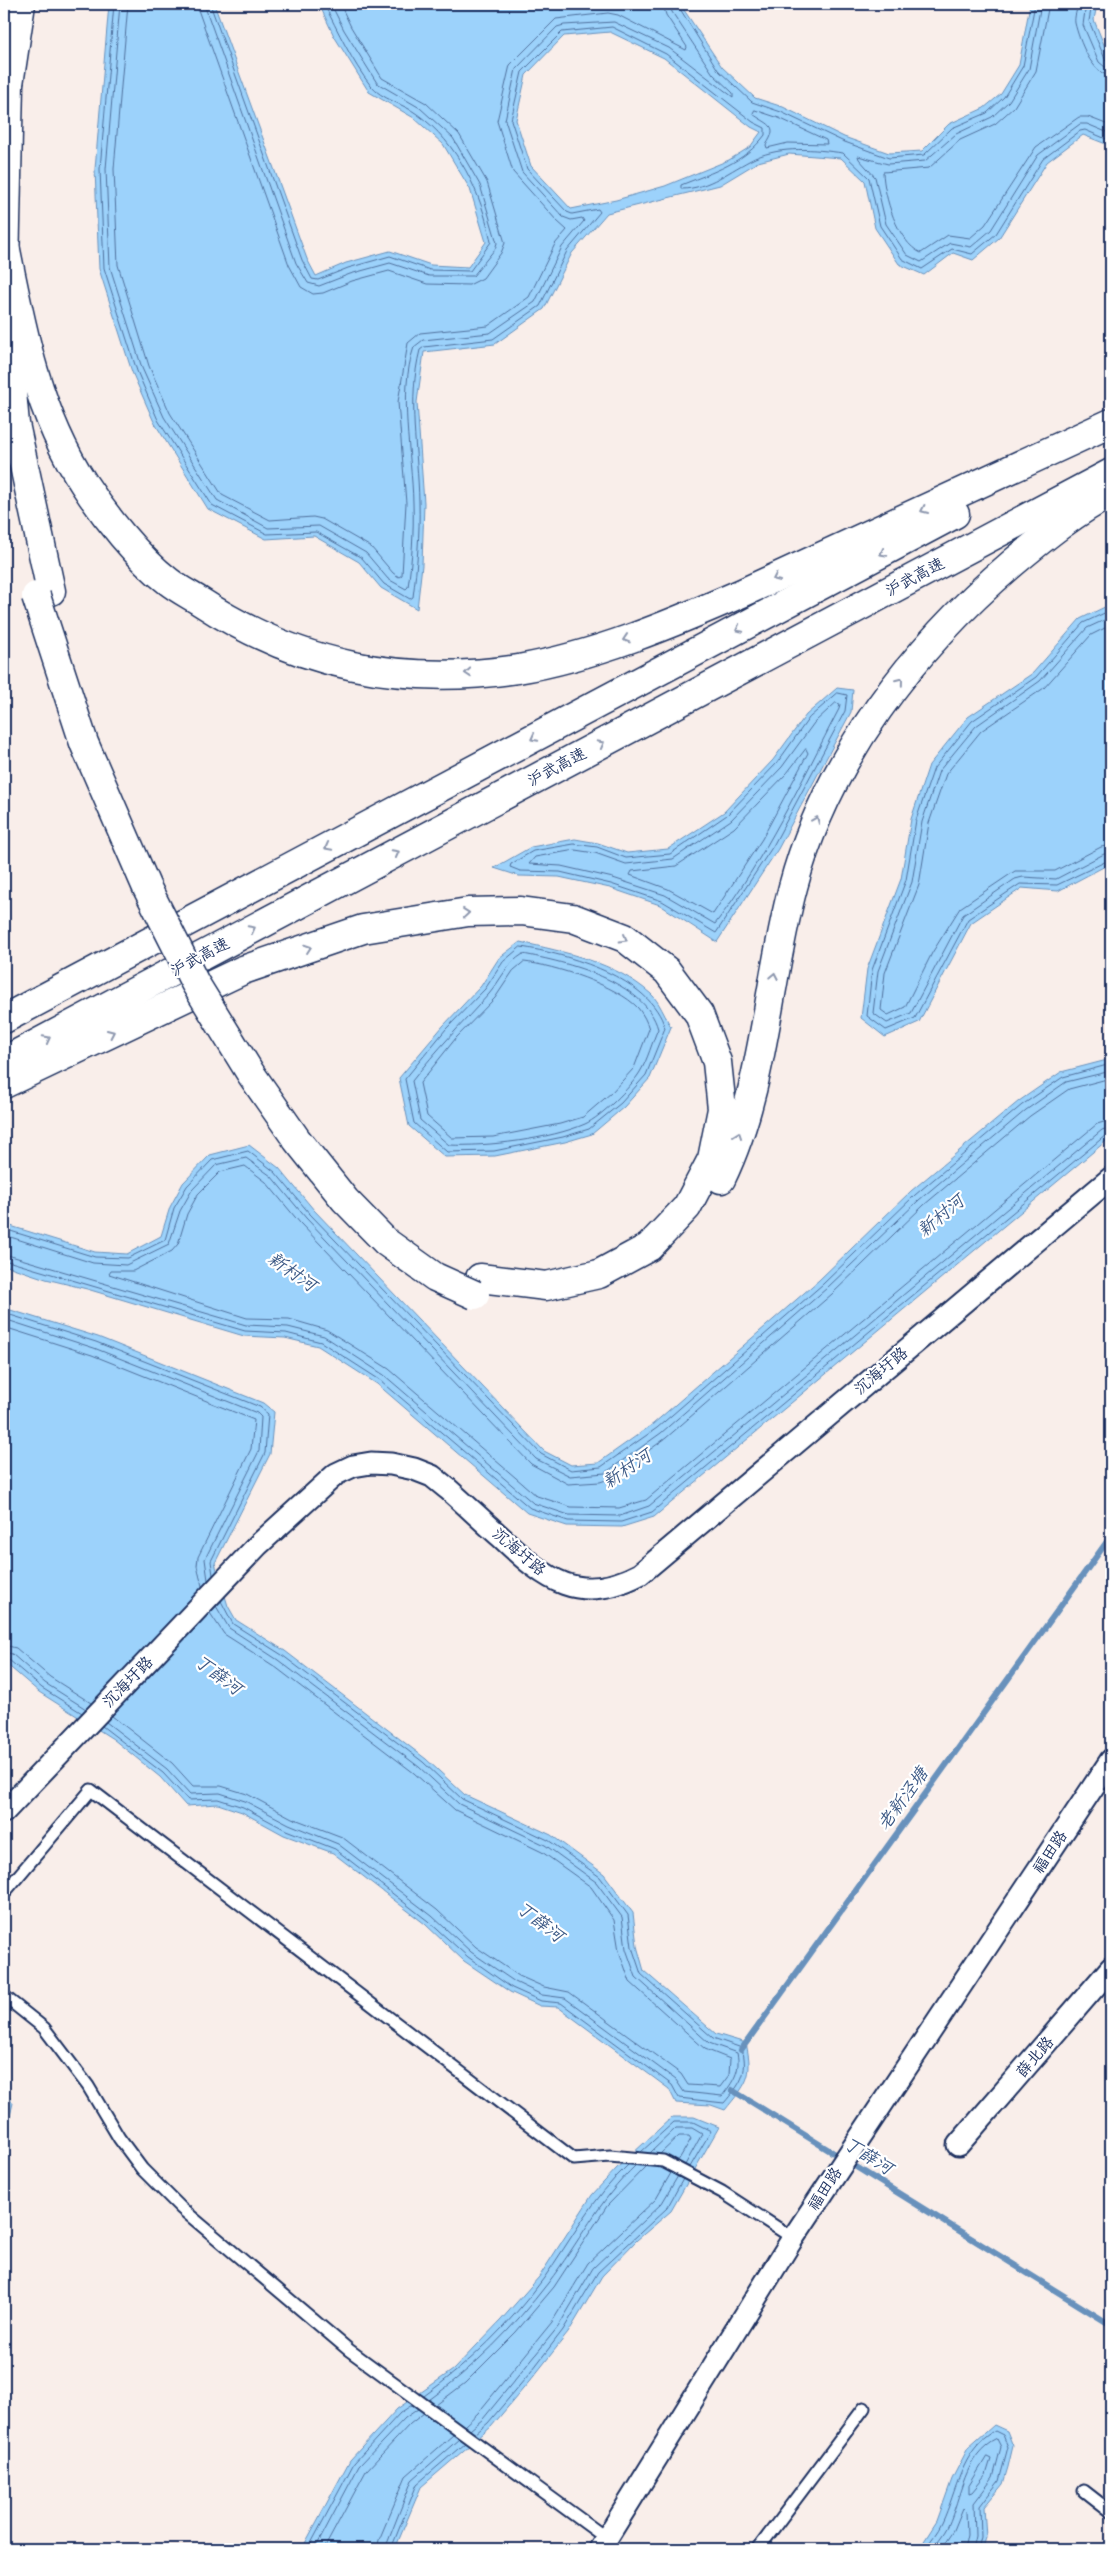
<svg xmlns="http://www.w3.org/2000/svg" width="1115" height="2553" viewBox="0 0 1115 2553" font-family="'Architects Daughter','LXGW WenKai TC',sans-serif">
	<style>
		.water { fill: #9cd2fb; stroke: #6891bc; fill-rule: evenodd }
		.lines { fill: none; stroke-linecap: round; stroke-linejoin: round }
		.shore { stroke: #4f709d; stroke-width: 1 }
		.stream { stroke: #6891bc; stroke-width: 6 }
		.lane-casing { stroke: #1b2f5e; stroke-width: 15 }
		.street-casing { stroke: #1b2f5e; stroke-width: 25 }
		.highway-casing { stroke: #1b2f5e; stroke-width: 31 }
		.lane { stroke: #fff; stroke-width: 11 }
		.street { stroke: #fff; stroke-width: 21 }
		.highway { stroke: #fff; stroke-width: 28 }
		.highway-bridge-casing { stroke: #1b2f5e; stroke-width: 31; stroke-linecap: butt }
		.highway-bridge { stroke: #fff; stroke-width: 28 }
		.oneway { stroke: #8d97ae }
		.labels { text-anchor: middle; dominant-baseline: central; stroke-width: 4.5; stroke-linejoin: round; paint-order: stroke }
		.street-label { font-size: 16px; fill: #1b2f5e; stroke: #fff }
		.water-label { font-size: 18px; font-style: italic; fill: #3b5885; stroke: #fff }
	</style>
	<rect width="100%" height="100%" fill="#f9eeea"/>
	<filter id="ink" filterUnits="userSpaceOnUse"><feTurbulence type="fractalNoise" baseFrequency=".02" numOctaves="2"/><feDisplacementMap in="SourceGraphic" scale="10" xChannelSelector="R" yChannelSelector="G"/><feConvolveMatrix kernelMatrix="1 2 1 2 8 2 1 2 1" color-interpolation-filters="sRGB"/></filter>
	<g filter="url(#ink)">
		<!-- water -->
		<g class="water">
			<path d="M109,4h105l93,255 9,17 30,-13 44,-12 41,14 37,2 18,-25 -16,-53 -27,-45 -29,-26 -45,-26 -35,-56 -15,-32h361l42,63 33,31 28,9 61,30 45,16 33,-2 27,-27 35,-16 17,-14 18,-29 11,-61h67l-3,16 17,42v84l-28,-11 -36,27 -48,76 -26,22 -20,-7 -29,22 -25,-11 -24,-36 -10,-47 -24,-23 -52,-4 -31,8 -38,23 -113,28 -35,40 -28,56 -49,35 -71,8 -7,50 7,101 -2,62 -5,44 -36,-21 -22,-26 -45,-26 -48,3 -58,-30 -54,-87 -22,-50 -33,-103 -4,-100zM610,32l54,26 87,69 10,5 -11,15 -21,13 -64,26 -49,14 -45,9 -40,-43 -15,-46 10,-45 38,-39z"/>
			<polygon points="1111,604 1111,863 1058,891 1022,888 971,923 919,1022 885,1037 861,1018 867,969 901,879 911,819 929,765 968,717 1033,673 1080,619"/>
			<polygon points="837,688 853,690 851,712 778,849 717,942 660,905 610,888 559,877 519,876 494,868 531,847 575,839 598,843 627,853 668,849 724,812 773,760 806,715"/>
			<path d="M520,942c45,10 95,20 131,52 8,7 14,23 20,33l-21,51 -26,29 -32,27 -27,8 -70,14 -50,1 -36,-31 -10,-48 44,-52 38,-40 18,-28z"/>
			<polygon points="1111,1059 1111,1137 654,1517 622,1527 567,1526 527,1513 377,1384 318,1346 285,1338 244,1336 87,1289 46,1279 4,1265 4,1224 95,1252 127,1254 161,1236 170,1207 183,1183 210,1155 249,1145 279,1168 314,1210 544,1451 571,1465 598,1463 653,1424 819,1280 911,1191 1019,1101 1061,1072"/>
			<path d="M4,1308l94,29 165,66 11,9 -4,42 -55,109 13,43 8,14 49,31 141,108 39,36 86,40 53,39 29,39 4,33 7,25 72,63 30,9c8,35 0,41 -21,67l-14,-5 -35,-2 -7,-14 -111,-82 -18,-1 -30,-14 -46,-31 -39,-37 -92,-71 -49,-18 -42,-23 -24,-8 -32,2 -26,-29 -47,-38 -74,-47 -35,-30z"/>
			<polygon points="4,2089 13,2103 4,2143"/>
			<polygon points="672,2117 694,2117 719,2127 671,2211 637,2240 602,2276 568,2333 534,2376 491,2427 421,2487 395,2549 302,2549 350,2460 397,2409 453,2370 501,2320 539,2277 592,2195 617,2168"/>
			<polygon points="994,2425 1007,2431 1013,2446 1008,2467 1003,2484 984,2507 986,2537 983,2549 919,2549 937,2521 952,2479 968,2448"/>
		</g>
		<g class="lines">
			<!-- shore -->
			<g class="shore">
				<path d="M114,4l-14,165 4,99 33,103 21,49 54,85 55,29 49,-2 46,26 22,26 26,15 3,-2c4,-31 7,-64 6,-95 -1,-51 -12,-101 1,-152l4,-3 69,-8 47,-33 27,-55 33,-39 -2,-3 -26,5 -5,-2 -40,-43 -16,-49 11,-48 40,-40 50,-5 54,27 87,68 12,6v7c-21,28 -52,37 -84,50v4c28,0 49,-19 74,-31 27,-12 59,-9 88,-5l26,25 11,48 22,33 20,10 30,-20 20,5 24,-20 47,-75 37,-28 5,-1 26,11"/>
				<path d="M120,4l-14,165 4,98 32,101 22,49 53,83 51,28 51,-2 47,27 22,26 18,10 2,-2c4,-28 6,-56 5,-84 -1,-49 -15,-109 1,-156l9,-7 67,-7 45,-31 27,-55 22,-26 -2,-3 -11,2 -8,-3 -41,-45 -17,-52 11,-51 41,-42 7,-2 50,-3 55,26 64,49v-4l-20,-19 -41,-62 -2,-8"/>
				<polyline points="128,4 114,169 118,265 149,366 170,413 222,495 270,520 313,517 322,519 371,547 393,573 399,577 402,575 406,503 398,402 408,343 420,333 488,326 529,297 555,244 567,230 557,221 513,172 497,121 510,65 556,19 608,13 618,15 686,50 687,47 666,15 663,4"/>
				<polyline points="196,4 289,265 301,287 313,294 323,293 352,281 389,271 427,284 469,285 483,278 501,253 505,243 487,182 459,134 426,103 382,78 351,27 340,4"/>
				<polyline points="204,4 296,263 308,283 319,286 350,274 390,263 429,276 473,276 495,249 497,243 480,185 453,138 420,108 377,83 344,30 331,4"/>
				<path d="M210,4l92,256 10,19 6,1 30,-12 42,-12 40,14 40,1 21,-29c-9,-48 -33,-99 -74,-128 -13,-10 -36,-15 -46,-28 -19,-24 -33,-55 -47,-82"/>
				<polyline points="677,4 718,70 752,102 781,112 842,141 889,158 924,155 952,128 987,113 1004,97 1023,66 1035,4"/>
				<polyline points="1041,4 1029,69 1009,101 992,117 956,134 925,161 888,164 858,156 859,159 875,177 886,224 907,255 921,262 950,243 971,247 991,230 1038,155 1080,124 1087,124 1111,134"/>
				<path d="M1049,4l-13,67 -22,36 -19,17 -35,16 -31,28 -46,4c1,24 14,70 38,81l27,-18 22,3 15,-13 51,-78 43,-30h9l23,9"/>
				<path d="M1078,4c-1,6 -4,13 -3,19 4,17 17,52 36,53"/>
				<polyline points="1086,4 1083,25 1099,62 1105,67 1111,68"/>
				<polyline points="1092,4 1089,21 1105,59 1111,62"/>
				<path d="M755,110l24,8 47,22 1,4 -39,-1 -21,5 -1,-3c14,-21 1,-20 -13,-31z"/>
				<polyline points="1111,610 1083,623 1036,677 972,721 934,768 916,820 906,880 872,970 867,1016 886,1030 915,1018 968,919 1020,884 1057,885 1111,859"/>
				<polyline points="1111,617 1087,628 1040,681 976,726 939,771 922,822 912,882 878,971 873,1013 887,1023 911,1013 963,915 1015,879 1023,877 1056,879 1104,854 1111,853"/>
				<polyline points="1111,625 1091,635 1044,688 981,731 946,774 929,823 919,885 885,973 881,1010 888,1015 905,1007 932,953 960,908 1015,871 1055,871 1101,847 1111,845"/>
				<polygon points="838,693 847,695 845,711 773,846 716,933 662,901 611,884 560,872 520,871 510,867 511,864 533,851 574,844 597,847 626,858 670,854 727,815 777,763 809,718"/>
				<path d="M836,703l4,1 -1,5c-38,73 -74,150 -124,215l-50,-29 -52,-17 -52,-12 -32,-2 6,-7 40,-7 20,3 31,11 47,-5 58,-39 51,-53 32,-44z"/>
				<polygon points="806,749 808,753 762,839 713,914 668,889 630,875 632,871 676,866 734,828 787,773"/>
				<path d="M521,947c46,7 130,30 144,81l-19,47 -25,28 -32,26 -26,8 -69,14 -47,1 -33,-29 -9,-44 41,-50 39,-40 18,-27z"/>
				<path d="M523,954c43,8 122,27 135,75 -6,13 -10,30 -18,43 -9,15 -39,45 -55,52 -34,15 -99,23 -136,21l-29,-25 -8,-39c24,-31 51,-58 77,-87 12,-14 17,-30 34,-40z"/>
				<path d="M524,962c30,3 94,24 114,46 5,6 9,14 11,21l-15,39 -23,25 -28,24 -23,7 -67,13 -41,1 -25,-22 -7,-33 36,-45 39,-40 18,-27z"/>
				<polyline points="1111,1078 1069,1089 1030,1116 924,1205 832,1294 666,1438 609,1479 600,1482 568,1484 531,1464 300,1223 266,1182 245,1166 220,1172 198,1194 187,1214 178,1244 172,1251 133,1271 111,1271 109,1274 247,1318 289,1319 327,1330 389,1369 537,1496 571,1507 619,1508 646,1500 1097,1124 1111,1120"/>
				<polyline points="4,1229 95,1257 128,1258 165,1240 174,1208 187,1186 212,1160 248,1151 275,1172 310,1214 541,1454 571,1470 601,1467 657,1428 823,1284 915,1195 1022,1105 1063,1077 1111,1064"/>
				<polyline points="4,1235 93,1263 126,1265 169,1244 180,1211 192,1190 216,1165 246,1158 271,1176 306,1218 536,1459 570,1476 605,1473 661,1433 827,1288 919,1200 1026,1110 1066,1082 1111,1071"/>
				<polyline points="4,1254 246,1325 288,1327 324,1336 384,1375 533,1503 569,1515 620,1516 649,1506 1102,1130 1111,1127"/>
				<polyline points="4,1260 245,1331 286,1333 321,1342 380,1380 530,1508 568,1521 621,1522 652,1512 1106,1135 1111,1134"/>
				<polyline points="4,1313 96,1342 260,1407 268,1414 265,1453 211,1561 213,1575"/>
				<polyline points="4,1319 94,1348 257,1413 261,1417 259,1451 205,1559 208,1580"/>
				<polyline points="4,1327 92,1355 254,1420 251,1449 198,1557 197,1566 202,1586"/>
				<polyline points="4,1645 16,1648 50,1677 91,1703"/>
				<polyline points="4,1652 12,1654 45,1683 86,1709"/>
				<polyline points="4,1658 9,1660 42,1688 82,1713"/>
				<polyline points="112,1716 172,1763 193,1786 221,1786 247,1794 292,1818 342,1837 437,1910 476,1947 519,1976 544,1987 569,1992 681,2074 688,2085 720,2087 729,2075 730,2059 705,2049 630,1982 619,1951 614,1920 591,1887 542,1852 455,1810 414,1773 274,1666 224,1634 210,1613"/>
				<path d="M106,1722l61,47 23,25 30,-1 25,8 44,23 49,20 94,72 39,36 44,30 27,13 23,3 111,82 8,12 38,4c11,-14 19,-25 15,-43l-28,-10 -73,-66 -10,-28 -4,-32 -26,-35 -51,-37 -86,-41 -40,-37 -141,-107 -49,-32 -13,-22"/>
				<path d="M102,1726l61,47 25,27 30,-1 25,8 43,23 49,19 93,72 40,36 44,31 29,13 20,2 111,82 7,13 45,5c16,-19 25,-29 18,-55l-29,-10 -72,-64 -9,-27 -4,-32 -28,-38 -52,-37 -86,-41 -39,-37 -141,-107 -49,-31 -12,-23"/>
				<polyline points="641,2152 674,2122 693,2122 711,2131 690,2167"/>
				<polyline points="650,2153 676,2128 692,2128 702,2134 685,2165"/>
				<polyline points="660,2154 679,2136 689,2136 691,2139 678,2161"/>
				<path d="M424,2396c45,-32 87,-73 120,-118 27,-38 49,-81 84,-113"/>
				<path d="M429,2400c45,-32 85,-73 119,-117 31,-40 50,-82 88,-118"/>
				<polyline points="436,2405 465,2383 516,2332 554,2287 607,2206 646,2166"/>
				<polyline points="464,2426 478,2413 552,2322 588,2263 656,2199 671,2173"/>
				<polyline points="470,2430 483,2419 558,2327 593,2268 662,2203 678,2176"/>
				<polyline points="475,2434 488,2423 530,2373 563,2330 598,2272 667,2208 683,2179"/>
				<polygon points="987,2457 991,2459 986,2475 972,2492 969,2493 969,2486"/>
				<polyline points="308,2549 354,2463 400,2413 412,2405"/>
				<polyline points="315,2549 359,2466 405,2418 418,2409"/>
				<polyline points="324,2549 366,2471 410,2424 424,2413"/>
				<polyline points="377,2549 379,2540 406,2476 453,2435"/>
				<polyline points="385,2549 412,2480 459,2439"/>
				<polyline points="391,2549 417,2484 465,2443"/>
				<path d="M925,2549c5,-8 13,-17 17,-26 15,-32 19,-73 53,-92l8,4 5,12 -9,34 -19,25 1,31 -3,12"/>
				<path d="M932,2549c5,-7 12,-15 16,-23 13,-28 16,-72 49,-87l4,8 -8,31 -19,25 1,33 -3,13"/>
				<polyline points="941,2549 954,2530 963,2508 966,2511 967,2535 964,2549"/>
			</g>
			<!-- stream -->
			<g class="stream">
				<polyline points="741,2050 1111,1536"/>
				<polyline points="732,2090 1111,2325"/>
			</g>
			<!-- lane casing -->
			<g class="lane-casing">
				<g id="lane">
					<polyline points="4,1893 91,1790 574,2159 610,2156 663,2161 722,2192 793,2238"/>
					<polyline points="4,1996 44,2028 88,2086 119,2138 142,2169 181,2208 349,2350 606,2538"/>
					<polyline points="1084,2491 1111,2512"/>
					<polyline points="758,2549 864,2408"/>
				</g>
			</g>
			<!-- street casing -->
			<g class="street-casing">
				<g id="street">
					<path d="M4,1812l254,-267 78,-71 17,-8 18,-3 20,1 23,5 18,7 16,13c18,16 36,33 54,49 44,42 77,68 138,36l471,-396"/>
					<polyline points="958,2145 1111,1968"/>
					<polyline points="600,2549 793,2238 1111,1760"/>
				</g>
			</g>
			<!-- highway casing -->
			<g class="highway-casing">
				<g id="highway">
					<path d="M6,250c16,81 32,164 78,234 20,31 54,74 84,97 10,8 22,14 33,21 98,64 201,84 317,67 77,-13 153,-45 224,-76l369,-170"/>
					<polyline points="5,269 9,84 21,4"/>
					<polyline points="5,317 15,424 51,591"/>
					<polyline points="4,1019 955,514"/>
					<polyline points="4,1061 1111,473"/>
					<polyline points="4,1084 243,970 363,929 468,912 521,911 573,918 625,938 667,971 699,1014 717,1062 722,1109 712,1159 687,1207 649,1247 599,1274 546,1286 480,1278"/>
					<path d="M721,1179c44,-90 46,-196 72,-292 34,-128 121,-240 221,-325 30,-25 62,-51 97,-69"/>
				</g>
			</g>
			<!-- lane -->
			<use href="#lane" class="lane"/>
			<!-- street -->
			<use href="#street" class="street"/>
			<!-- highway -->
			<use href="#highway" class="highway"/>
			<!-- highway-bridge casing -->
			<g class="highway-bridge-casing">
				<polyline id="highway-bridge" points="36,596 84,743 147,888 195,983 251,1074 297,1140 345,1200 386,1242 435,1277 475,1295"/>
			</g>
			<!-- highway-bridge -->
			<use href="#highway-bridge" class="highway-bridge"/>
		</g>
		<!-- one-way arrows -->
		<defs><path id="oneway-chevron" d="M-2-3.5L2.5 0L-2 3.5" fill="none" stroke-width="1.6" stroke-linecap="round" stroke-linejoin="round" transform="scale(1.25)"/></defs>
		<g class="oneway">
			<use href="#oneway-chevron" transform="translate(924 510) rotate(155)"/>
			<use href="#oneway-chevron" transform="translate(883 553) rotate(152)"/>
			<use href="#oneway-chevron" transform="translate(776 578) rotate(155)"/>
			<use href="#oneway-chevron" transform="translate(739 629) rotate(152)"/>
			<use href="#oneway-chevron" transform="translate(626 639) rotate(162)"/>
			<use href="#oneway-chevron" transform="translate(468 673) rotate(175)"/>
			<use href="#oneway-chevron" transform="translate(900 681) rotate(-51)"/>
			<use href="#oneway-chevron" transform="translate(534 738) rotate(152)"/>
			<use href="#oneway-chevron" transform="translate(601 744) rotate(-28)"/>
			<use href="#oneway-chevron" transform="translate(816 820) rotate(-67)"/>
			<use href="#oneway-chevron" transform="translate(328 847) rotate(152)"/>
			<use href="#oneway-chevron" transform="translate(396 853) rotate(-28)"/>
			<use href="#oneway-chevron" transform="translate(466 913) rotate(-6)"/>
			<use href="#oneway-chevron" transform="translate(252 929) rotate(-28)"/>
			<use href="#oneway-chevron" transform="translate(624 939) rotate(30)"/>
			<use href="#oneway-chevron" transform="translate(308 948) rotate(-19)"/>
			<use href="#oneway-chevron" transform="translate(774 976) rotate(-79)"/>
			<use href="#oneway-chevron" transform="translate(111 1033) rotate(-25)"/>
			<use href="#oneway-chevron" transform="translate(47 1039) rotate(-28)"/>
			<use href="#oneway-chevron" transform="translate(738 1135) rotate(-71)"/>
		</g>
	</g>
	<g class="labels">
		<!-- street labels -->
		<g class="street-label">
			<text transform="translate(915 577) rotate(-28)">沪武高速</text>
			<text transform="translate(557 767) rotate(-28)">沪武高速</text>
			<text transform="translate(200 957) rotate(-28)">沪武高速</text>
			<text transform="translate(881 1371) rotate(-40)">沉海圩路</text>
			<text transform="translate(519 1552) rotate(40)">沉海圩路</text>
			<text transform="translate(128 1682) rotate(-46)">沉海圩路</text>
			<text transform="translate(1050 1852) rotate(-56)">福田路</text>
			<text transform="translate(1035 2057) rotate(-49)">薛北路</text>
			<text transform="translate(825 2189) rotate(-57)">福田路</text>
		</g>
		<!-- water labels -->
		<g class="water-label">
			<text transform="translate(941 1216) rotate(-40)">新村河</text>
			<text transform="translate(292 1272) rotate(35)">新村河</text>
			<text transform="translate(627 1469) rotate(-34)">新村河</text>
			<text transform="translate(218 1675) rotate(37)">丁薛河</text>
			<text transform="translate(903 1799) rotate(-54)">老新泾塘</text>
			<text transform="translate(540 1922) rotate(38)">丁薛河</text>
			<text transform="translate(868 2156) rotate(32)">丁薛河</text>
		</g>
	</g>
	<!-- margin -->
	<rect width="1115" height="2553" fill="none" stroke="#fff" stroke-width="20"/>
	<rect x="10" y="10" width="1095" height="2533" fill="none" stroke="#1b2f5e" stroke-width="2" filter="url(#ink)"/>
</svg>
